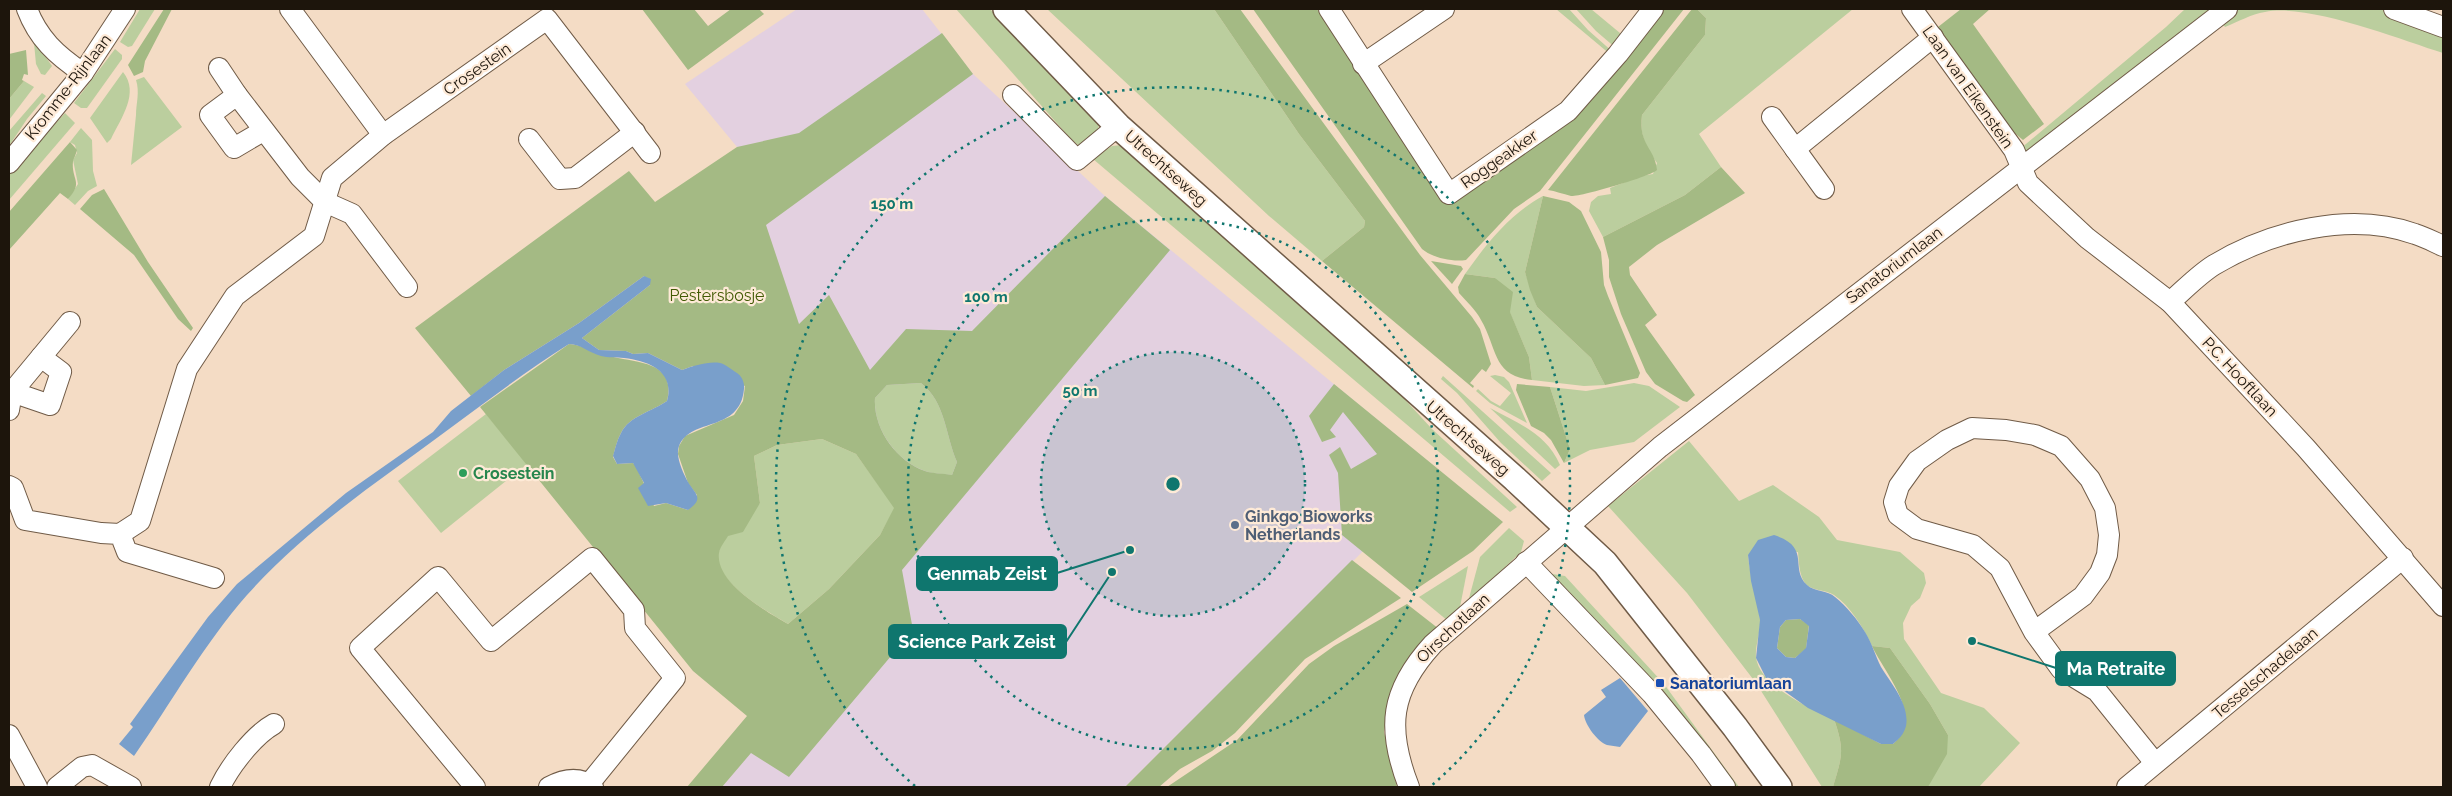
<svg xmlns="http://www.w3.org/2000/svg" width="2452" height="796" viewBox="0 0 2452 796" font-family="Raleway,sans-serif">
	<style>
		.commercial { fill: #e3d0e0 }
		.green { fill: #bbce9e }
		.forest { fill: #a4ba84; fill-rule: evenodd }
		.water { fill: #799fcb; fill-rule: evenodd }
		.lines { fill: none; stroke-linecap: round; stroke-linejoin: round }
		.minor-casing { stroke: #705b47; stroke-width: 22 }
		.major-casing { stroke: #705b47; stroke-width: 28 }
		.minor { stroke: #fff; stroke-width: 20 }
		.major { stroke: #fff; stroke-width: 25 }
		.ring { fill: none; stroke: #0f766e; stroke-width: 2.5; stroke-dasharray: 2.5 5 }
		.leisure-dot { fill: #2e9e5b; stroke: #feead7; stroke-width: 2 }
		.service-dot { fill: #5c6f8a; stroke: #feead7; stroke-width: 2 }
		.transit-dot { fill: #1a4fb4; stroke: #feead7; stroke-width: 2 }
		.labels { text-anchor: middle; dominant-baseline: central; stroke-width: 4.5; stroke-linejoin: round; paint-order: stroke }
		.street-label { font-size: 16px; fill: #1d150c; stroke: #feead7 }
		.park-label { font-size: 16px; fill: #415a04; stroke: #feead7 }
		.leisure-label { font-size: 16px; font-weight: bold; fill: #27864d; stroke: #feead7; text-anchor: start }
		.service-label { font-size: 16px; font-weight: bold; fill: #4e5e75; stroke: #feead7; text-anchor: start }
		.transit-label { font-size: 16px; font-weight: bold; fill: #164399; stroke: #feead7; text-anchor: start }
		.centre { fill: #0f766e; stroke: #feead7; stroke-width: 2.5 }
		.ring-label { font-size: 15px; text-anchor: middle; font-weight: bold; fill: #0f766e; stroke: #feead7; stroke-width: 4.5; stroke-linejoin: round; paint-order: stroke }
		.leader { fill: none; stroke: #0f766e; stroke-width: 2 }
		.callout-dot { fill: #0f766e; stroke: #feead7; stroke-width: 2 }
		.callout { fill: #0f766e; stroke: #0f766e; stroke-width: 2 }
		.callout-label { font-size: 18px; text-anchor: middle; font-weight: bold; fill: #fff }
	</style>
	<rect width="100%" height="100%" fill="#f4dcc5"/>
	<!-- commercial -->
	<polygon class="commercial" points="797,9 922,9 973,74 1105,196 1442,473 1125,787 722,787 942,521 809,356 737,147 685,84"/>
	<!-- green -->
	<g class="green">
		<polygon points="140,9 155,9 132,46 128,47 120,42"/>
		<polygon points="956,9 990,9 1099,123 1098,131 1081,144 1078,145 1069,137"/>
		<polygon points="1047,9 1214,9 1299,134 1365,221 1364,227 1322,261 1269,216"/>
		<polygon points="1556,9 1569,9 1588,30 1614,53 1611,55"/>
		<polygon points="1576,9 1591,9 1626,38 1617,49 1596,31"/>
		<path d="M1697,9h156l-154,125 22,33 -36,28 -82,42 -14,-26 2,-9 7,-6 13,-2 -1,-6 31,-12 12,-2 4,-11c-11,-16 -18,-28 -15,-48l63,-80 1,-17z"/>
		<polygon points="2185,9 2214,9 2027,152 2020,149 2166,27"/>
		<path d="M2236,9h144l63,26v18c-44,-14 -135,-50 -178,-41 -14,2 -27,10 -40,15l-5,-7z"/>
		<polygon points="34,43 36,43 52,66 45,75 41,74 36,64"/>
		<polygon points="115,49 122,55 122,59 87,108 81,108 74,103"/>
		<path d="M123,72c17,21 -2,46 -12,67l-4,4 -17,-25z"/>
		<path d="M144,77l38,50 -51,38 5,-50c0,-11 4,-23 0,-35z"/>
		<polygon points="24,81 34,87 9,120 9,99"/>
		<polygon points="42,93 46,96 27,119 9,146 9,131"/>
		<polygon points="65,113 75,123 9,200 9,174"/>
		<polygon points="81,128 92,140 93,171 97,186 88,191 75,205 68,199 78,184 73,160 77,153 75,145 70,142"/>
		<polygon points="1122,145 1376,368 1432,429 1517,507 1510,512 1093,159 1112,146"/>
		<path d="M1543,196l-18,76 12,35 54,51 14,27 -21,1 -52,-6 -3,-23 -34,-79 -30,-4c22,-31 45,-60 78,-78z"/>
		<polygon points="1495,375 1504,377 1509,382 1527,423 1490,403 1476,391 1478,389 1491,401 1500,406 1511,393 1490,376"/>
		<polygon points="1443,376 1551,473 1542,481 1501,443 1457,393 1441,379"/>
		<path d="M921,383c25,20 24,51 36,79l-5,13c-8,-1 -19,-1 -27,-4 -29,-10 -52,-43 -50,-73l12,-13z"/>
		<polygon points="1634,383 1649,386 1680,407 1634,442 1590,450 1564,463 1570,449 1550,387 1586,391"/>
		<path d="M1490,408c29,16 56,25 70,57l-5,4z"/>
		<polygon points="486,414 527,464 441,533 398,481"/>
		<path d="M822,439l34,15 39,54 -15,27 -51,54 -41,35c-20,-12 -78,-44 -69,-73 6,-19 27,-34 41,-48l-6,-47 23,-11z"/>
		<path d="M1689,441l50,60 34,-16 46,32 18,23 63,12 24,21 2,10 -6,15 -9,8 -8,17 1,16 37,54 43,15 36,35 -41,44h-51l20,-52 -18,-31 -40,-56 -18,-2c-9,-19 -21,-39 -38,-51 -7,-5 -19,-4 -26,-9 -9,-7 -9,-24 -10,-34l-50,3c2,22 9,43 12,64 1,13 -5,26 -4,38 3,29 55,52 78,62 11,32 8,37 -1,68h-11l-66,-104 -69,-90 -79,-87z"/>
		<polygon points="1509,528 1524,541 1521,552 1468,602 1480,557"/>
		<polygon points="1468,566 1460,607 1448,621 1419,597"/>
		<polygon points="1552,574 1565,576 1664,684 1739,787 1728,787 1611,638"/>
	</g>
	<!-- forest -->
	<g class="forest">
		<polygon points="164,9 172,9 145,61 143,72 134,76 128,65"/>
		<polygon points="642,9 694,9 708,26 731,9 759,9 764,14 688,70"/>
		<polygon points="1214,9 1240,9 1420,255 1472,317 1480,329 1491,364 1486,372 1482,369 1470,383 1474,386 1473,388 1322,261 1364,227 1365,221 1299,134"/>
		<path d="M1253,9h64l130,194 124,-88 90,-106h23l-144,182 -26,18 -48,51c-14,2 -33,-2 -44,-11z"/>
		<path d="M1692,9h5l9,9 -1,17 -63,80c-4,30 13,33 15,55 -5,6 -77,27 -86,26 -8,-2 -16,-5 -23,-6z"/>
		<polygon points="1961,9 1990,9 1973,24 2044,124 2023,140 2012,131 1938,27"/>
		<path d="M942,33l31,41 -207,151 33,99 30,-29 41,75 36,-41 66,2 133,-135 65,54 -268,320 11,60 -124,147 -38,-24 -29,34h-35l60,-71 -54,-45 -213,-264 89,-63c11,0 27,9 40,12 26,7 68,4 58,45 -14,10 -38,15 -46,32 -4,7 -6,16 -8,24l4,7 16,-1 3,3 18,40 12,-3 22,7 9,-15 -9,-12 -10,-29 1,-8 6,-10 49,-21 9,-14 2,-15 -52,-20 -11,4 -34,-17 -15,1 -7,-3 -27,-1 -17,-12 68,-53 -6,-9 -65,47 -75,47 -33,26 -56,-68 214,-157 26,31 82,-55 62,-14zM921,383c25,20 24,51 36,79l-5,13c-9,-2 -19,-1 -27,-4 -29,-10 -52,-43 -50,-73l12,-13zM822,439l34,15 38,54 -14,27 -51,54 -41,35c-22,-13 -73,-41 -69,-71 1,-6 6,-12 9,-17l15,-4 17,-29 -6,-47 23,-11z"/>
		<polygon points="26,50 28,75 24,74 22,80 24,81 9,99 9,54"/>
		<path d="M70,142l7,8c-1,4 -3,8 -4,11 -2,19 11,21 -5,38l-8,-6 -51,57v-38z"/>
		<polygon points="1721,167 1745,193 1657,245 1629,267 1630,275 1657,315 1645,325 1695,395 1687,402 1683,401 1655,384 1646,372 1621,314 1609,277 1609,260 1603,237 1685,195"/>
		<polygon points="104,189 148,262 193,328 191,331 178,319 134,255 80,209 92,195"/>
		<polygon points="1543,196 1569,202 1581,211 1601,252 1604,285 1608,296 1640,373 1638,378 1605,385 1591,358 1537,307 1530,290 1525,272"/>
		<polygon points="1431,261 1461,266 1463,269 1452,284"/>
		<path d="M1465,274l30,4 18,14 -3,20 19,45 3,23c-40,-4 -34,-31 -51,-60 -5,-10 -15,-19 -22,-27l-1,-6z"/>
		<polygon points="1334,384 1503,522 1473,551 1412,592 1342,535 1338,473 1329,455 1340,447 1351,469 1377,454 1343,412 1330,430 1336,437 1322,442 1309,416"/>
		<polygon points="1517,384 1550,387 1570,449 1564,463 1551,440 1544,433 1531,426 1516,390"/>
		<polygon points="1352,560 1401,598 1305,659 1235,733 1212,751 1180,769 1159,787 1125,787"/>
		<polygon points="1407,604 1439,629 1391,693 1384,732 1397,787 1167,787 1237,740 1309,664 1334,646"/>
		<polygon points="1800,619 1809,625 1806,649 1795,658 1786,657 1777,648 1780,627 1786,620"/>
		<path d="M1872,646l18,2 40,56 18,31 -1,19 -19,33h-95c9,-31 12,-36 1,-68l47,25h12c32,-27 -8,-70 -21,-98z"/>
	</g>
	<!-- water -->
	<g class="water">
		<path d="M644,276l7,3 -1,6 -68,53 17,12 27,1 7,3 15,-1 34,17c11,-4 27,-9 38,-7 5,1 12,7 17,10 5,3 8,11 7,16 -4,44 -53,28 -65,57 -4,10 4,27 9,36 7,12 17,16 0,28l-22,-7 -18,3 -10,-18 6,-5 -11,-20 -16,1 -4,-8c2,-7 4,-16 8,-23 8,-17 32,-22 46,-32 8,-29 -17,-40 -43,-43 -8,-1 -16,0 -23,-2 -12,-3 -20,-12 -32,-12 -43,27 -83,58 -124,88 -69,51 -140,98 -198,163 -43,49 -76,108 -113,161l-15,-12 14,-17 -3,-3 78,-107 29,-33 109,-91 87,-61 18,-21 53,-41 75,-47z"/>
		<path d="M1774,535c38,12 15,33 33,50 7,7 21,5 28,12 12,10 22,22 30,35 7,11 10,23 16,35 10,16 29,38 25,59 -2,8 -7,13 -13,18h-12l-73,-36 -42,-30 -10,-20 4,-38 -9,-39 -3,-26 10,-15zM1800,619l9,7 -3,22 -11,10 -9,-1 -9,-9 3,-21 6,-7z"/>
		<path d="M1620,678l28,33 -28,36c-4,-1 -9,-1 -13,-2 -9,-3 -22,-20 -23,-30l22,-18 -5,-7z"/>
	</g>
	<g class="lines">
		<!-- minor casing -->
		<g class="minor-casing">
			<g id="minor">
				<path d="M27,9c11,29 29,46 56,64"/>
				<polyline points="290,9 383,135"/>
				<polyline points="1329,9 1449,194 1568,111 1618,54 1653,9"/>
				<polyline points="1912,9 2014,150 2028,183 2087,238 2170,302 2306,448 2443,606"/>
				<polyline points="2394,9 2443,27"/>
				<polyline points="1363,64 1444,9"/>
				<polyline points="219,68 237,95"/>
				<polyline points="1013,95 1077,160 1118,126"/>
				<polyline points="1772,117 1824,189"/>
				<polyline points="263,131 234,148 210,115 237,95 300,177 325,202 352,214 407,287"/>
				<polyline points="529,139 560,179 575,178 635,132"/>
				<polyline points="1795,149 1933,37"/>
				<polyline points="9,163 83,73 125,9"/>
				<path d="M2170,302c14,-12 28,-27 44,-37 57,-34 136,-54 201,-31 10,3 19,8 28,12"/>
				<polyline points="12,392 50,405 61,372 41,357"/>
				<polyline points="9,410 12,392 70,322"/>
				<polyline points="9,486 13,488 25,520 101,533 120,534 127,552 214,578"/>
				<polyline points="120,534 140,521 187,369 235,296 314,236 332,178 383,135 547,19 650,153"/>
				<polyline points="1526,562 1652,694 1701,754 1725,787"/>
				<polyline points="2034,632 2083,596 2100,573 2107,555 2109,535 2105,508 2090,479 2061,446 2035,435 2006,430 1972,428 1947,440 1917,461 1899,486 1894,502 1898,515 1917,529 1973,545 2000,568 2034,632 2061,669 2097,691 2155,763"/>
				<polyline points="9,735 37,787"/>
				<polyline points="57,787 82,767 92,765 131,787"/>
				<path d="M220,787c10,-21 34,-52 54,-63"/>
				<polyline points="475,787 360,648 438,577 491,641 592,558 634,610 635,628 675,678 589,784"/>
				<path d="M549,787c15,-8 30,-11 44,0"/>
				<path d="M1409,787c-23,-59 -19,-96 24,-143l227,-197 567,-438"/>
				<polyline points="2127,787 2403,558"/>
			</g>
		</g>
		<!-- major casing -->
		<g class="major-casing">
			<polyline id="major" points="1006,9 1118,126 1515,479 1605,563 1735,727 1779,787"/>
		</g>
		<!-- minor -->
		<use href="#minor" class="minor"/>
		<!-- major -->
		<use href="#major" class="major"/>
	</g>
	<!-- distance rings -->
	<circle cx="1173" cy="484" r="132" fill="#0f766e" fill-opacity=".12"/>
	<g class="ring">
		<circle cx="1173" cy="484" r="132"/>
		<circle cx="1173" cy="484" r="265"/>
		<path d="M915 786A397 397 0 1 1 1431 786"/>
	</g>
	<!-- markers -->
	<circle class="leisure-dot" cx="463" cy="473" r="5"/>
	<circle class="service-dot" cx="1235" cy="525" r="5"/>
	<rect class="transit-dot" x="1655" y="678" width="10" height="10" rx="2.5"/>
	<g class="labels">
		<!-- street labels -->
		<g class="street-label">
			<text transform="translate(477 69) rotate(-35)">Crosestein</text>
			<text transform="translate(68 87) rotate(-52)">Kromme-Rijnlaan</text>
			<text transform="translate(1968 87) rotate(55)">Laan van Eikenstein</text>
			<text transform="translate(1499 159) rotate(-35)">Roggeakker</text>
			<text transform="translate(1166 168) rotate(42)">Utrechtseweg</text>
			<text transform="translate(1894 265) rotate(-37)">Sanatoriumlaan</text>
			<text transform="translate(2240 377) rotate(47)">P.C. Hooftlaan</text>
			<text transform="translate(1468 438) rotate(41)">Utrechtseweg</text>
			<text transform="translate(1453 628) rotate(-43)">Oirschotlaan</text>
			<text transform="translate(2265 673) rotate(-40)">Tesselschadelaan</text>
		</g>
		<!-- park labels -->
		<g class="park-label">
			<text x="717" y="295">Pestersbosje</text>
		</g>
		<!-- leisure labels -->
		<g class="leisure-label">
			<text x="473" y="473">Crosestein</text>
		</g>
		<!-- service labels -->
		<g class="service-label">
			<text x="1245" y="516">Ginkgo Bioworks<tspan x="1245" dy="18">Netherlands</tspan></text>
		</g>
		<!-- transit labels -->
		<g class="transit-label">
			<text x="1670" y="683">Sanatoriumlaan</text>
		</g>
	</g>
	<circle cx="1173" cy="484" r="8" class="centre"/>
	<g class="ring-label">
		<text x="892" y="209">150 m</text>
		<text x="986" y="302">100 m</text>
		<text x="1080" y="396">50 m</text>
	</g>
	<!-- callouts -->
	<path class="leader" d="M1130 550L1057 573M1112 572L1066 642M1972 641L2056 668"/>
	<g class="callout-dot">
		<circle cx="1130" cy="550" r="5"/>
		<circle cx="1112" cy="572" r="5"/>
		<circle cx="1972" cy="641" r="5"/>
	</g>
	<g class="callout">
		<rect x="917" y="557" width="140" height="33" rx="5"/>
		<rect x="889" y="625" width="177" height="33" rx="5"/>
		<rect x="2056" y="652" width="119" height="33" rx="5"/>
	</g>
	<g class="callout-label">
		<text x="987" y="580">Genmab Zeist</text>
		<text x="977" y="648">Science Park Zeist</text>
		<text x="2116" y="675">Ma Retraite</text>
	</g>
	<!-- border -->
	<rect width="2452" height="796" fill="none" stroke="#1d150c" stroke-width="20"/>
</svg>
